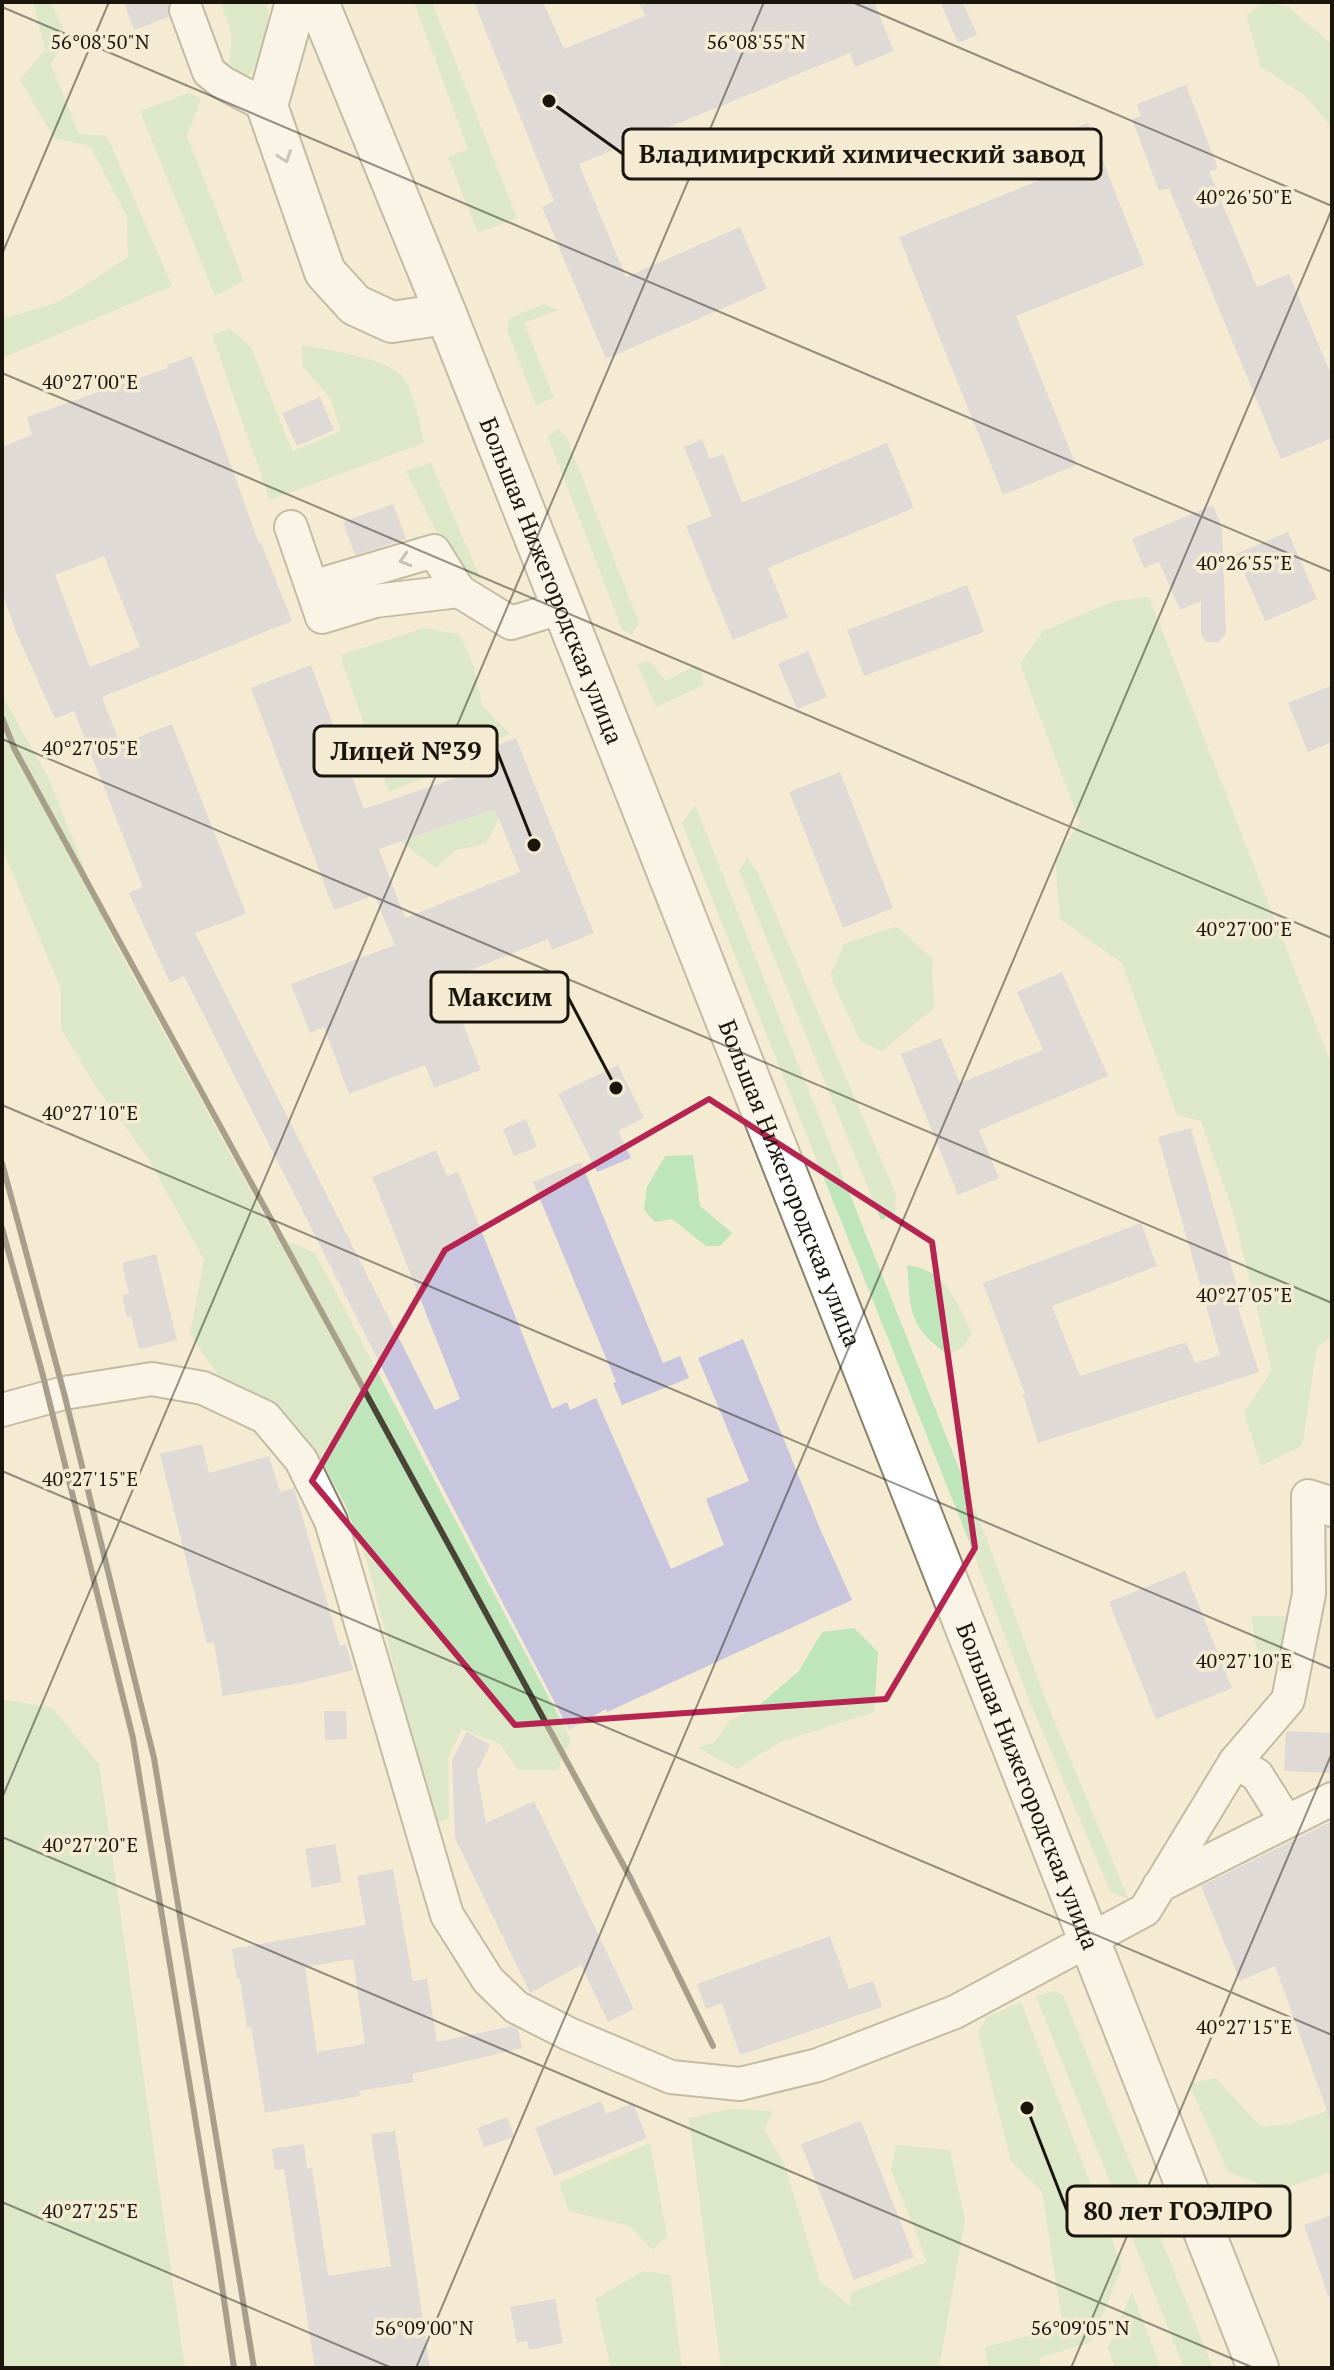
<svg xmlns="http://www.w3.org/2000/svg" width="1334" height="2370" viewBox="0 0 1334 2370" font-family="'PT Serif',serif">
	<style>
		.green { fill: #bfe5bb }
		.building { fill: #c8c5de; fill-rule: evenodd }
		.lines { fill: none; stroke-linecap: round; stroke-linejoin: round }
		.minor-casing { stroke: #89816a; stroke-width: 36 }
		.major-casing { stroke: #89816a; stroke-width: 44 }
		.minor { stroke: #fff; stroke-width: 32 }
		.major { stroke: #fff; stroke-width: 40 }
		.rail { stroke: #494437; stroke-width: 6 }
		.oneway { stroke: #989692 }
		.marked { fill: none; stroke: #b52552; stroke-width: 6; stroke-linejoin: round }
		.ticks { fill: none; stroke: #1a160d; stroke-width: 2; stroke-opacity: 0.45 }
		.labels { text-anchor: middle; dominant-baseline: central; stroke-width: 7; stroke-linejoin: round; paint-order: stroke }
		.street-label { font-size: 24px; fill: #1a160d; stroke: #f4ebd2 }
		.ticks-label { font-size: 20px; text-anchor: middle; fill: #1a160d; stroke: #f4ebd2; stroke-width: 7; stroke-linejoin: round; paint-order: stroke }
		.leader { fill: none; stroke: #1a160d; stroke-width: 3 }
		.callout-dot { fill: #1a160d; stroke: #f4ebd2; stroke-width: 3 }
		.callout { fill: #f4ebd2; stroke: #1a160d; stroke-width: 3 }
		.callout-label { font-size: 26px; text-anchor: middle; font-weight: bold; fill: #1a160d }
	</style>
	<rect width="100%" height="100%" fill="#f4ebd2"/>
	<!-- green -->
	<g class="green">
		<polygon points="33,2 51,2 67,38 51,64 79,134 107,136 172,286 2,358 2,319 59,302 128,257 127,216 90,146 54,138 20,80 45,50"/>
		<path d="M220,2h46c7,25 -2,62 -23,78l-14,-11 3,-35z"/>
		<polygon points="414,2 432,2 517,218 478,233 448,157 468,149"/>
		<polygon points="1264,2 1289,7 1332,45 1332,127 1303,94 1261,67 1246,15"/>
		<polygon points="189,93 201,99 187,136 244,281 215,296 140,111"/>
		<polygon points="544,304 558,310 524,323 554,398 536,405 507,330 510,318"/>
		<path d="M230,329l21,18 41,104 49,-20 -11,-33 -27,-31 -1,-22c24,5 87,13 101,32 10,14 18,48 21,66l-154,57 -58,-165z"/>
		<polygon points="558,429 566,436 639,623 631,635 622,629 548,437"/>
		<polygon points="431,463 481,580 457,573 406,471"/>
		<polygon points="1149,597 1332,1066 1332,1337 1317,1347 1302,1446 1261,1466 1244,1413 1272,1370 1233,1212 1201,1121 1177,1115 1122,963 1060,919 1055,859 1080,823 1020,664 1043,631 1114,601"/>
		<polygon points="424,628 459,634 474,667 482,705 510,734 472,751 469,759 389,792 344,668 341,655"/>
		<polygon points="650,661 666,681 692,667 701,670 704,685 656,707 637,664"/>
		<polygon points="2,695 49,779 111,936 275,1236 315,1253 571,1740 557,1770 518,1770 500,1744 462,1729 448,1758 449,1818 437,1824 419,1766 369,1568 345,1504 314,1448 270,1404 224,1384 190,1334 204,1260 148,1158 94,1084 61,1029 61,989 2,848"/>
		<polygon points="485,784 499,818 486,844 456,850 436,868 401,842 476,816"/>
		<polygon points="695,805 985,1534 1045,1698 1128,1898 1111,1893 1030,1702 965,1531 682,823"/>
		<polygon points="747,858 758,873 896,1194 895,1213 881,1220 739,871"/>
		<polygon points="897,926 932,959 934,1008 882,1051 861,1042 830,976 844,944"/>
		<polygon points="693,1155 700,1206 732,1233 720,1246 706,1246 672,1219 655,1222 644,1210 647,1187 665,1156"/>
		<path d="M907,1265c42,6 46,34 65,68l-9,14 -15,8c-40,-29 -37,-43 -41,-90z"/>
		<polygon points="1251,1616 1288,1616 1281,1660 1260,1667"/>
		<polygon points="854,1628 878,1652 874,1712 780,1742 737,1769 698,1748 715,1742 729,1721 757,1707 799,1671 822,1632"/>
		<polygon points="2,1699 52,1708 99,1764 185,2368 2,2368"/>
		<polygon points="1054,1991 1063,1995 1213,2368 1184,2368 1036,1996"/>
		<polygon points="1021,2002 1122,2266 1092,2342 1039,2358 1041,2368 988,2368 985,2347 1063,2327 1042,2191 1011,2161 978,2032 987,2017"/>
		<polygon points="1216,2078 1261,2127 1290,2124 1332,2109 1332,2172 1277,2191 1228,2172 1189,2084"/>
		<polygon points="731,2109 773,2111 764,2130 784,2163 820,2281 851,2307 850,2293 927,2262 891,2170 896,2145 950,2150 965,2220 939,2368 721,2368 689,2118"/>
		<polygon points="650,2143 667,2236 653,2250 630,2226 569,2211 559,2183"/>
		<polygon points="643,2271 670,2275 682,2368 611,2368 595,2299"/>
		<polygon points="1132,2292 1161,2368 1115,2368 1108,2348"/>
	</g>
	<!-- building -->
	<g class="building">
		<polygon points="124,2 169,2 168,17 134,30"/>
		<polygon points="474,2 543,2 564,49 645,16 639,2 874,2 894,51 855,67 850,53 579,164 626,277 740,227 767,289 606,359 542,207 554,201"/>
		<polygon points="940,2 963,2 977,35 958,43"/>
		<polygon points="1186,85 1218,169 1209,171 1257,287 1289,274 1332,377 1332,438 1281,459 1169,188 1159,191 1132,119 1141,116 1137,104"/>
		<polygon points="1088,123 1144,265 1016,316 1076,465 1003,495 899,237 1038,181 1025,148"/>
		<path d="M192,356l67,188 2,-1 31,78 -190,76 18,47 52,-20 74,190 -51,19 240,477 25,-11 -88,-222 64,-27 11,26 11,-4 94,237 15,-7 3,8 26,-12 75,171 53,-24 -18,-46 43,-18 -51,-123 45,-19 78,192 31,69 -245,112 -1,-3 -37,21 -138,-265 -247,-489 -14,7 -41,-90 14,-6 -69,-176 -19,8 -39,-87 -14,-41v-144l30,-12 -5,-18 141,-49 -1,-3zM104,556l36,91 -50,20 -35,-92z"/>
		<polygon points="320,397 334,430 297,446 282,413"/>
		<polygon points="702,439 710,459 723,454 742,503 887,443 914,508 768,568 788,617 733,640 686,526 712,516 684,447"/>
		<polygon points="393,504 406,539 355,555 343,522"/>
		<polygon points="1213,505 1222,528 1226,634 1218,642 1206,642 1201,634 1201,601 1180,610 1159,562 1144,568 1132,539"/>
		<polygon points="1288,532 1317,599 1265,621 1236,554"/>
		<polygon points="967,585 984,632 864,676 847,630"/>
		<polygon points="808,651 827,697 797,709 778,664"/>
		<path d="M311,665l53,144 115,-39 -6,-15 43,-17 78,195 -42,17 -4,-11 -102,41 35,90 -47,18 -9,-23 -76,29 -25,-67 -14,6 -19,-49 104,-39 -21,-50 -40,15 -83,-222zM495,809l25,63 -115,46 -26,-69z"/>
		<polygon points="1332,685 1332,742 1308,752 1288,703"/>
		<polygon points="840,772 893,908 843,928 789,792"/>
		<polygon points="1062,972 1108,1076 979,1130 999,1178 958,1195 901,1054 941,1038 960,1083 1043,1050 1017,992"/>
		<polygon points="618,1065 644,1118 618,1131 631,1158 597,1172 558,1094"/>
		<polygon points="526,1119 537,1147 514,1156 503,1129"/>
		<polygon points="1191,1128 1243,1307 1238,1308 1259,1372 1038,1443 1023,1394 1025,1394 983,1283 1141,1223 1157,1266 1052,1306 1080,1376 1186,1342 1195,1363 1220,1355 1158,1137"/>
		<polygon points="581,1162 663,1363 680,1356 689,1378 622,1405 613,1383 616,1382 533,1182"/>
		<polygon points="156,1254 177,1340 139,1349 131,1316 127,1317 122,1295 129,1294 122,1263"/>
		<polygon points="202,1444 209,1473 269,1456 280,1492 294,1488 340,1646 346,1644 353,1670 301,1683 223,1696 214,1642 207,1644 160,1454"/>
		<polygon points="1185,1571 1232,1688 1156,1719 1109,1602"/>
		<polygon points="324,1711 346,1711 347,1739 325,1740"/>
		<polygon points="1286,1731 1332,1733 1332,1773 1284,1771"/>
		<polygon points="467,1732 490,1745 477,1772 486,1823 534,1801 634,2009 608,2022 581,1965 530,1993 455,1838 452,1760"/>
		<polygon points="1332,1821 1332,2118 1330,2119 1275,1966 1240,1981 1201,1886"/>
		<polygon points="335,1844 342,1882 312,1888 305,1849"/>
		<path d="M393,1869l20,112 14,-2 10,63 75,-16 6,3 4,19 -110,26 2,8 -55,9 1,5 -95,17 -14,-86 -4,1 -7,-49h-3l-5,-30 134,-24 -9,-49zM353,1959l12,85 -48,8 -12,-85z"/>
		<polygon points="830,1936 849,1989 873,1981 882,2007 740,2055 722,2003 706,2009 697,1984"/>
		<polygon points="601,2101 606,2114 633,2103 647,2138 554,2176 535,2128"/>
		<polygon points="507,2117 514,2137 484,2147 477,2128"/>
		<polygon points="861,2121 914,2257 854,2280 801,2144"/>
		<polygon points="395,2131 430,2368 315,2368 284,2169 275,2170 272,2149 304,2144 307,2169 312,2168 328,2276 391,2266 371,2134"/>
		<polygon points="1332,2215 1332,2295 1328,2296 1304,2225"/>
		<polygon points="555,2299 563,2343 529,2350 527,2341 517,2343 510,2307"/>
	</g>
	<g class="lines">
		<!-- minor casing -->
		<g class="minor-casing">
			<g id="minor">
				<polyline points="186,10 209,72 223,83 267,106"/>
				<polyline points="291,527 322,617 375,601 459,591 511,623 563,607"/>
				<polyline points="312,587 434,551 459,591"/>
				<polyline points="2,1410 64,1393 152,1379 203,1388 265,1417 301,1460 331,1521 447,1915 488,1980 516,2007 569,2034 671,2077 740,2084 818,2065 955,2012 1145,1910 1235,1762 1288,1700 1309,1594 1308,1496 1324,1501 1332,1510"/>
				<polyline points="1235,1762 1257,1775 1286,1821"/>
				<polyline points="1159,1886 1332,1799"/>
			</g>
		</g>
		<!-- major casing -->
		<g class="major-casing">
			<g id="major">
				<polyline points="296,2 267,106 325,272 355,305 392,322 446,314"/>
				<path id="s1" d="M318,2l128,312 190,478 622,1576"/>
			</g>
		</g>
		<!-- minor -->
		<use href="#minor" class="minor"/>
		<!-- major -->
		<use href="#major" class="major"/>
		<!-- rail -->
		<g class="rail">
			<polyline points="2,718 15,750 631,1879 713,2046"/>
			<polyline points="2,1163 64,1393 154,1758 254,2368"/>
			<polyline points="2,1228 42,1372 133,1738 217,2252 234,2368"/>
		</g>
	</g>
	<!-- one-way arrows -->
	<defs><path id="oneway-chevron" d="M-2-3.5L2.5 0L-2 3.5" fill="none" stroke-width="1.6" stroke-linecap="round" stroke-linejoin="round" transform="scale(2)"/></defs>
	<g class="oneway">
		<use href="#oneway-chevron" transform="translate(285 157) rotate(71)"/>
		<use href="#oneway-chevron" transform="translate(405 560) rotate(163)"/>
	</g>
	<!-- marked area -->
	<path d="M0 0H1334V2370H0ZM709,1099l223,143 43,306 -89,151 -371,26 -203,-244 133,-231z" fill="#f4ebd2" fill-opacity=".55" fill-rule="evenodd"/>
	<path class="marked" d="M709,1099l223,143 43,306 -89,151 -371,26 -203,-244 133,-231z"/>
	<!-- ticks -->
	<path class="ticks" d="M852,2l480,204M2,7l1330,565M2,254l107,-252M2,373l1330,565M2,739l1330,564M2,1105l1330,564M2,1471l1330,564M2,1798l762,-1796M2,1837l1252,531M2,2202l390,166M416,2368l916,-2159M1071,2368l261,-615"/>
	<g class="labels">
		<!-- street labels -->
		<g class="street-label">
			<text stroke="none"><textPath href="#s1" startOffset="624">Большая Нижегородская улица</textPath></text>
			<text stroke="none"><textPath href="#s1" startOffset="1272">Большая Нижегородская улица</textPath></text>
			<text stroke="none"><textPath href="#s1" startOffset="1920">Большая Нижегородская улица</textPath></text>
		</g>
	</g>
	<g class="ticks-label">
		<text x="100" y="49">56°08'50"N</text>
		<text x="756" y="49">56°08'55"N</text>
		<text x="1244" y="204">40°26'50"E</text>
		<text x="90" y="389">40°27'00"E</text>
		<text x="1244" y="570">40°26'55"E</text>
		<text x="90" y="755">40°27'05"E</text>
		<text x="1244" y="936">40°27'00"E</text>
		<text x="90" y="1120">40°27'10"E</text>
		<text x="1244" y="1302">40°27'05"E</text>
		<text x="90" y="1486">40°27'15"E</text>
		<text x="1244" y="1668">40°27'10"E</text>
		<text x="90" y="1852">40°27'20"E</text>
		<text x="1244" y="2034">40°27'15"E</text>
		<text x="90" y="2218">40°27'25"E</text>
		<text x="424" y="2335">56°09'00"N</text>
		<text x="1080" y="2335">56°09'05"N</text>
	</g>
	<!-- callouts -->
	<path class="leader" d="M549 101L623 154M534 845L497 751M616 1088L568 997M1027 2108L1067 2211"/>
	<g class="callout-dot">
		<circle cx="549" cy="101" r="8"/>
		<circle cx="534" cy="845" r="8"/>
		<circle cx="616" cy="1088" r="8"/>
		<circle cx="1027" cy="2108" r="8"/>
	</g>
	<g class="callout">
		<rect x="623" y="129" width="478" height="50" rx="8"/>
		<rect x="314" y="726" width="183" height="50" rx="8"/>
		<rect x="431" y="972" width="137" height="50" rx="8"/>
		<rect x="1067" y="2186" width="223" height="50" rx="8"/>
	</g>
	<g class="callout-label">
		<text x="862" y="163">Владимирский химический завод</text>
		<text x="406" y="760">Лицей №39</text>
		<text x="500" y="1006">Максим</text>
		<text x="1178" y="2220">80 лет ГОЭЛРО</text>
	</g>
	<!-- border -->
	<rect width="1334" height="2370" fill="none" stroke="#1a160d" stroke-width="8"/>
</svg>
